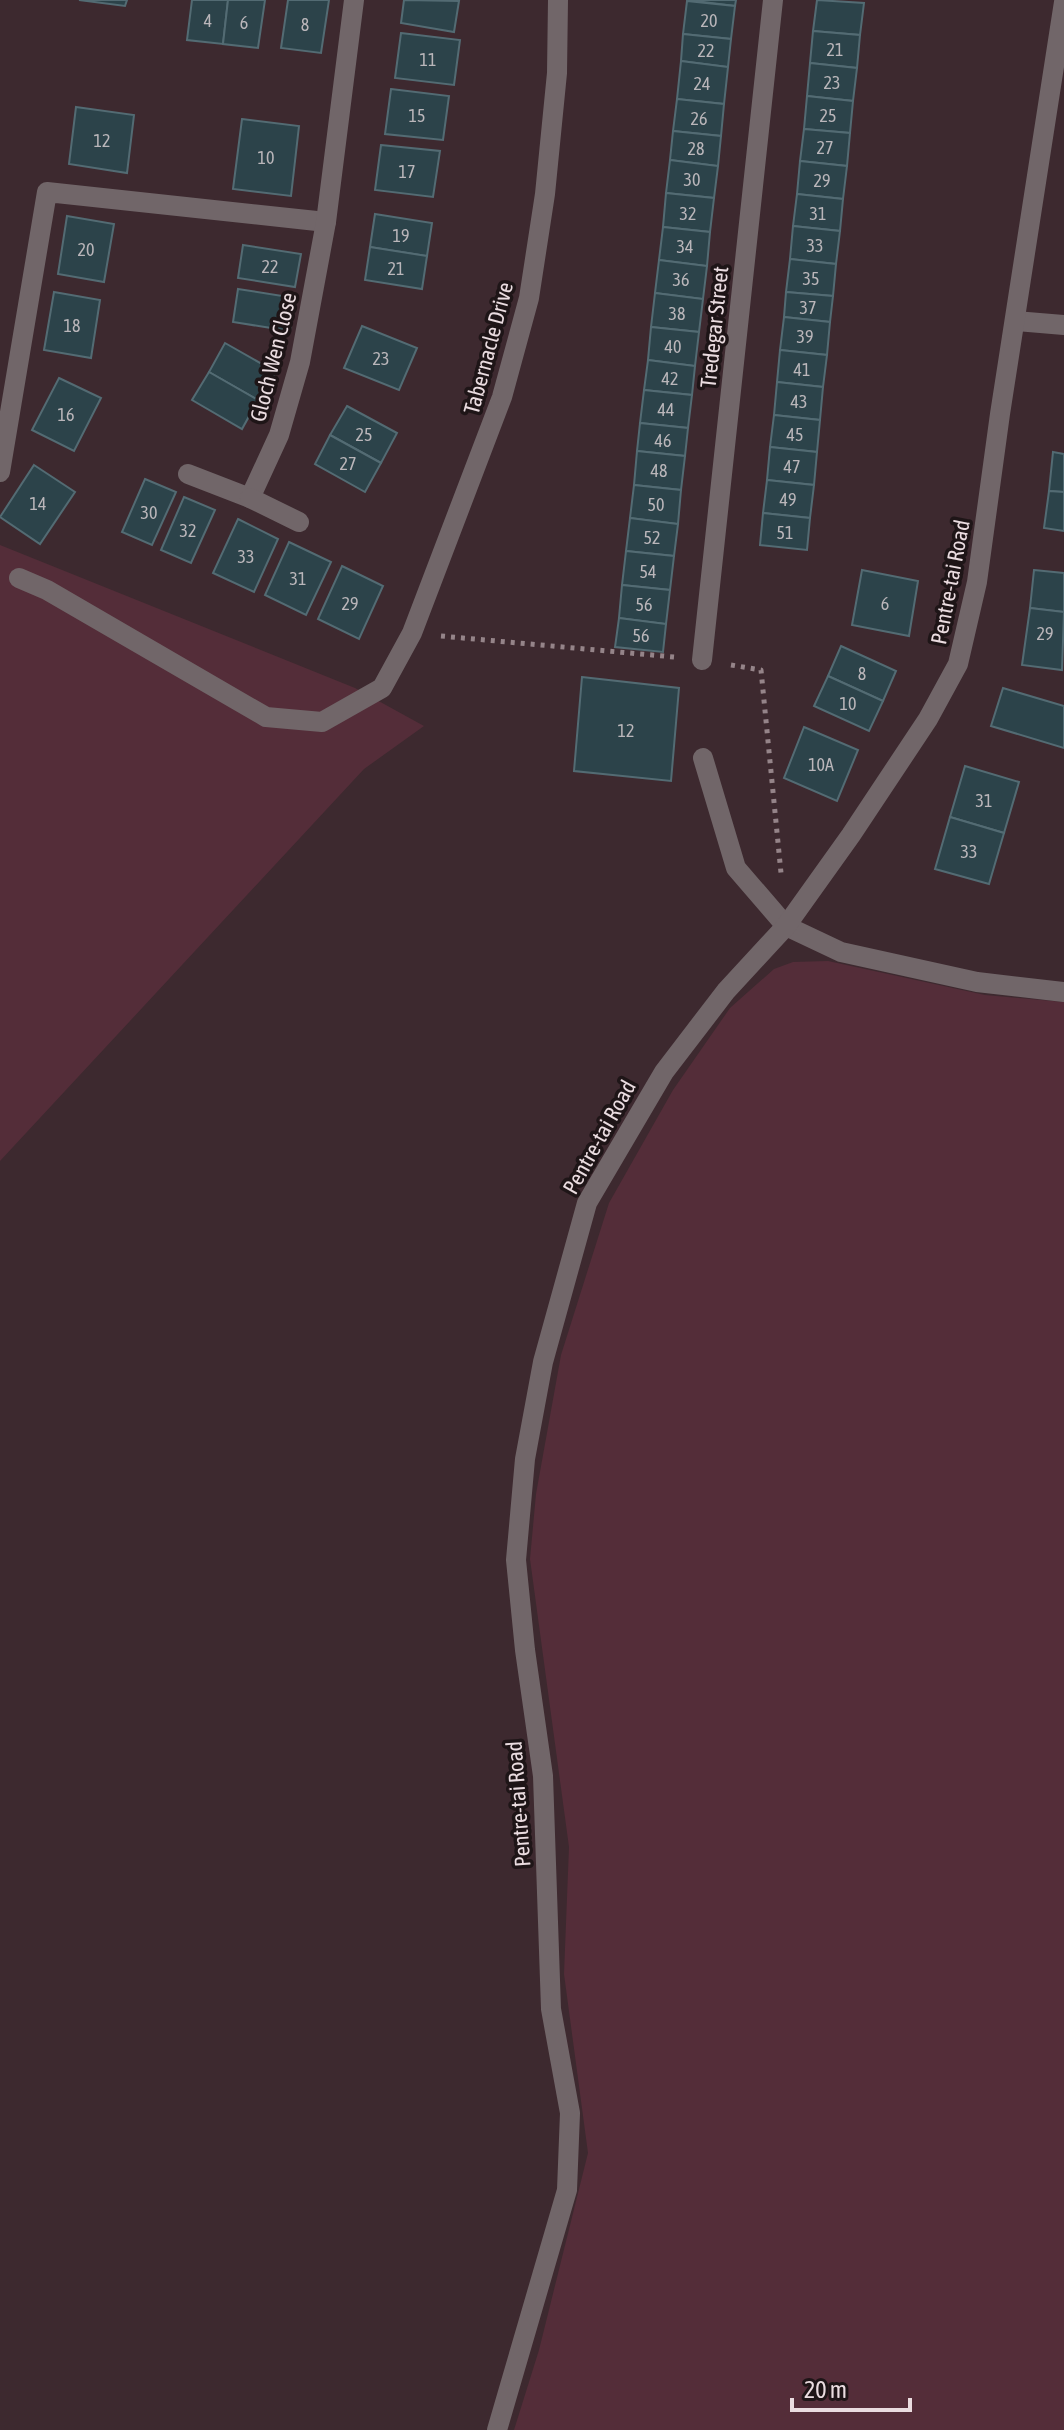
<svg xmlns="http://www.w3.org/2000/svg" width="1064" height="2430" viewBox="0 0 1064 2430" font-family="'Asap Condensed',sans-serif">
	<style>
		.green { fill: #542d39 }
		.building { fill: #2c434a; stroke: #536b73; stroke-width: 2 }
		.lines { fill: none; stroke-linecap: round; stroke-linejoin: round }
		.path { stroke: #958489; stroke-width: 5; stroke-dasharray: 4 6; stroke-linecap: butt }
		.minor { stroke: #716669; stroke-width: 20 }
		.labels { text-anchor: middle; dominant-baseline: central; stroke-width: 7; stroke-linejoin: round; paint-order: stroke }
		.number-label { font-size: 18px; fill: #bab6ba }
		.street-label { font-size: 22px; fill: #eadce0; stroke: #1e1517 }
	</style>
	<rect width="100%" height="100%" fill="#3d292f"/>
	<!-- green -->
	<g class="green">
		<polygon points="0,545 355,688 424,726 364,769 0,1161"/>
		<polygon points="828,961 985,995 1064,1002 1064,2430 514,2430 539,2350 588,2153 564,1974 569,1847 530,1559 536,1494 561,1355 609,1203 673,1090 730,1008 774,969 793,962"/>
	</g>
	<!-- building -->
	<g class="building">
		<polygon points="79,0 127,0 125,6"/>
		<polygon points="192,0 228,0 223,44 187,40"/>
		<polygon points="228,0 265,0 258,48 223,44"/>
		<polygon points="288,0 329,0 321,53 281,48"/>
		<polygon points="404,0 459,1 454,32 401,23"/>
		<polygon points="687,0 736,0 735,6"/>
		<polygon points="817,0 864,3 860,35 813,31"/>
		<polygon points="687,1 735,6 731,39 683,34"/>
		<polygon points="813,31 860,35 857,68 810,63"/>
		<polygon points="401,33 460,40 454,85 395,78"/>
		<polygon points="683,34 731,39 728,67 681,61"/>
		<polygon points="681,61 728,67 724,104 677,99"/>
		<polygon points="810,63 857,68 853,101 807,96"/>
		<polygon points="391,89 449,96 443,140 385,134"/>
		<polygon points="807,96 853,101 850,133 804,129"/>
		<polygon points="677,99 724,104 721,136 673,131"/>
		<polygon points="76,107 134,115 127,173 69,164"/>
		<polygon points="242,119 299,126 291,196 233,189"/>
		<polygon points="804,129 850,133 847,166 800,161"/>
		<polygon points="673,131 721,136 718,166 670,160"/>
		<polygon points="381,145 440,151 433,197 375,190"/>
		<polygon points="670,160 718,166 714,198 666,193"/>
		<polygon points="800,161 847,166 843,199 797,194"/>
		<polygon points="666,193 714,198 710,232 663,227"/>
		<polygon points="797,194 843,199 840,231 793,226"/>
		<polygon points="375,214 432,223 427,256 370,247"/>
		<polygon points="67,216 114,224 104,282 58,274"/>
		<polygon points="793,226 840,231 836,264 790,259"/>
		<polygon points="663,227 710,232 707,266 659,260"/>
		<polygon points="243,245 301,254 295,287 238,278"/>
		<polygon points="370,247 427,256 422,289 365,280"/>
		<polygon points="790,259 836,264 833,296 786,292"/>
		<polygon points="659,260 707,266 703,299 655,293"/>
		<polygon points="238,289 295,298 290,331 233,322"/>
		<polygon points="54,292 100,300 91,358 44,350"/>
		<polygon points="786,292 833,296 830,322 784,317"/>
		<polygon points="655,293 703,299 699,332 651,327"/>
		<polygon points="784,317 830,322 827,355 780,350"/>
		<polygon points="362,326 417,348 399,390 344,368"/>
		<polygon points="651,327 699,332 695,366 648,360"/>
		<polygon points="225,343 276,372 258,400 209,372"/>
		<polygon points="780,350 827,355 823,387 777,382"/>
		<polygon points="648,360 695,366 692,395 644,390"/>
		<polygon points="209,372 258,400 242,429 192,400"/>
		<polygon points="59,378 101,398 74,451 32,430"/>
		<polygon points="777,382 823,387 820,420 774,415"/>
		<polygon points="644,390 692,395 688,428 640,423"/>
		<polygon points="347,406 397,433 381,463 330,435"/>
		<polygon points="774,415 820,420 817,452 770,447"/>
		<polygon points="640,423 688,428 685,456 637,451"/>
		<polygon points="330,435 381,463 365,492 315,464"/>
		<polygon points="770,447 817,452 814,485 767,480"/>
		<polygon points="637,451 685,456 681,490 634,485"/>
		<polygon points="1053,452 1064,454 1064,492 1049,491"/>
		<polygon points="34,465 75,492 40,544 0,517"/>
		<polygon points="145,479 176,492 152,545 122,532"/>
		<polygon points="767,480 814,485 810,518 763,513"/>
		<polygon points="634,485 681,490 678,524 630,518"/>
		<polygon points="1049,491 1064,492 1064,531 1044,528"/>
		<polygon points="184,497 215,510 191,563 161,550"/>
		<polygon points="763,513 810,518 807,550 760,545"/>
		<polygon points="630,518 678,524 674,556 626,551"/>
		<polygon points="238,519 278,539 254,592 213,573"/>
		<polygon points="289,542 331,562 306,615 265,595"/>
		<polygon points="626,551 674,556 670,590 622,585"/>
		<polygon points="342,566 383,586 359,639 318,619"/>
		<polygon points="862,570 918,581 909,636 852,625"/>
		<polygon points="1034,570 1064,573 1064,612 1030,608"/>
		<polygon points="622,585 670,590 666,624 619,618"/>
		<polygon points="1030,608 1064,612 1062,670 1022,665"/>
		<polygon points="619,618 666,624 663,652 615,647"/>
		<polygon points="841,646 896,671 883,701 828,676"/>
		<polygon points="828,676 883,701 869,731 814,706"/>
		<polygon points="582,677 679,688 671,781 574,771"/>
		<polygon points="1003,688 1064,706 1064,748 991,726"/>
		<polygon points="804,727 858,750 837,801 784,778"/>
		<polygon points="965,766 1019,782 1004,833 950,817"/>
		<polygon points="950,817 1004,833 989,884 935,869"/>
	</g>
	<g class="lines">
		<!-- path -->
		<g class="path">
			<polyline points="441,636 674,657"/>
			<polyline points="731,665 761,670 781,873"/>
		</g>
		<!-- minor -->
		<g class="minor">
			<polyline points="1015,321 1064,325"/>
			<polyline points="0,472 47,192 326,222"/>
			<polyline points="188,474 250,498 279,435 300,362 326,222 354,0"/>
			<polyline points="250,498 299,522"/>
			<polyline points="19,578 47,590 266,717 322,722 382,688 412,633 502,397 529,298 545,194 557,73 558,0"/>
			<polyline points="702,660 773,0"/>
			<polyline points="703,758 736,868 786,926 841,952 977,982 1064,992"/>
			<polyline points="497,2430 567,2190 570,2113 551,2009 543,1776 525,1650 516,1560 525,1459 543,1362 587,1203 664,1072 726,991 786,926 851,835 928,719 958,664 977,582 1000,414 1064,2"/>
		</g>
	</g>
	<g class="labels">
		<!-- number labels -->
		<g class="number-label">
			<text x="208" y="20">4</text>
			<text x="709" y="20">20</text>
			<text x="244" y="22">6</text>
			<text x="305" y="24">8</text>
			<text x="835" y="49">21</text>
			<text x="706" y="50">22</text>
			<text x="428" y="59">11</text>
			<text x="832" y="82">23</text>
			<text x="702" y="83">24</text>
			<text x="417" y="115">15</text>
			<text x="828" y="115">25</text>
			<text x="699" y="118">26</text>
			<text x="102" y="140">12</text>
			<text x="825" y="147">27</text>
			<text x="696" y="148">28</text>
			<text x="266" y="157">10</text>
			<text x="407" y="171">17</text>
			<text x="692" y="179">30</text>
			<text x="822" y="180">29</text>
			<text x="688" y="213">32</text>
			<text x="818" y="213">31</text>
			<text x="401" y="235">19</text>
			<text x="815" y="245">33</text>
			<text x="685" y="246">34</text>
			<text x="86" y="249">20</text>
			<text x="270" y="266">22</text>
			<text x="396" y="268">21</text>
			<text x="811" y="278">35</text>
			<text x="681" y="279">36</text>
			<text x="808" y="307">37</text>
			<text x="677" y="313">38</text>
			<text x="72" y="325">18</text>
			<text x="805" y="336">39</text>
			<text x="673" y="346">40</text>
			<text x="381" y="358">23</text>
			<text x="802" y="369">41</text>
			<text x="670" y="378">42</text>
			<text x="799" y="401">43</text>
			<text x="666" y="409">44</text>
			<text x="66" y="414">16</text>
			<text x="364" y="434">25</text>
			<text x="795" y="434">45</text>
			<text x="663" y="440">46</text>
			<text x="348" y="463">27</text>
			<text x="792" y="466">47</text>
			<text x="659" y="470">48</text>
			<text x="788" y="499">49</text>
			<text x="38" y="503">14</text>
			<text x="656" y="504">50</text>
			<text x="149" y="512">30</text>
			<text x="188" y="530">32</text>
			<text x="785" y="532">51</text>
			<text x="652" y="537">52</text>
			<text x="246" y="556">33</text>
			<text x="648" y="571">54</text>
			<text x="298" y="578">31</text>
			<text x="350" y="603">29</text>
			<text x="885" y="603">6</text>
			<text x="644" y="604">56</text>
			<text x="1045" y="633">29</text>
			<text x="641" y="635">56</text>
			<text x="862" y="673">8</text>
			<text x="848" y="703">10</text>
			<text x="626" y="730">12</text>
			<text x="821" y="764">10A</text>
			<text x="984" y="800">31</text>
			<text x="969" y="851">33</text>
		</g>
		<!-- street labels -->
		<g class="street-label">
			<text transform="translate(714 327) rotate(-84)">Tredegar Street</text>
			<text transform="translate(488 348) rotate(-75)">Tabernacle Drive</text>
			<text transform="translate(273 357) rotate(-76)">Gloch Wen Close</text>
			<text transform="translate(950 582) rotate(-79)">Pentre-tai Road</text>
			<text transform="translate(599 1137) rotate(-61)">Pentre-tai Road</text>
			<text transform="translate(518 1804) rotate(-94)">Pentre-tai Road</text>
		</g>
	</g>
	<!-- scale -->
	<path d="M792 2398v12h118v-12" fill="none" stroke="#eadce0" stroke-width="4"/>
	<text x="804" y="2398" font-size="24" fill="#eadce0" stroke="#1e1517" stroke-width="6" paint-order="stroke">20 m</text>
</svg>
